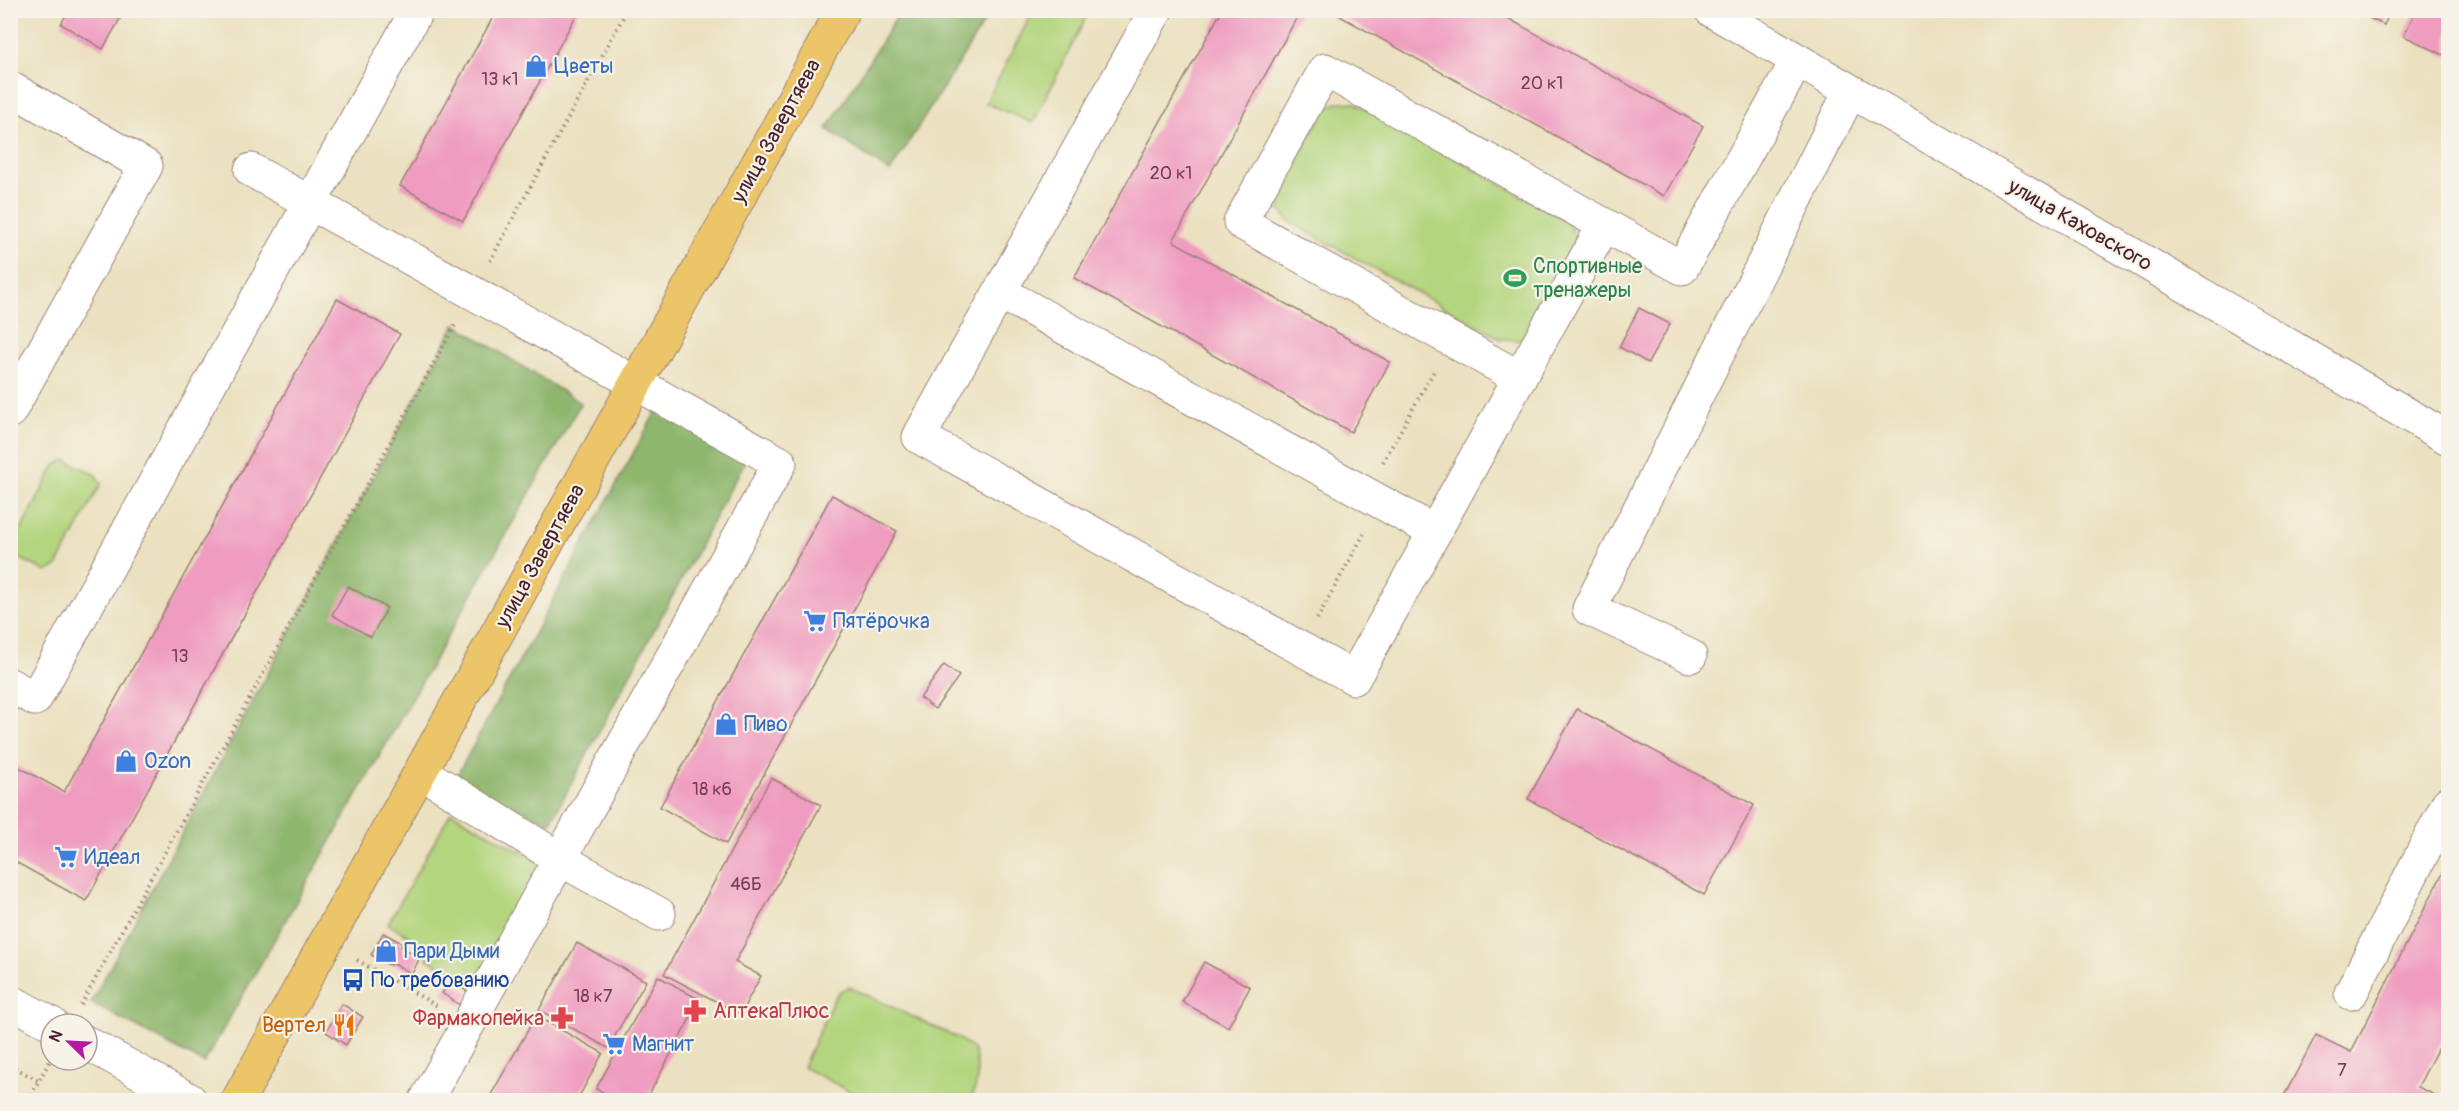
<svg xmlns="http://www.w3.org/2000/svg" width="2459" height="1111" viewBox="0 0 2459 1111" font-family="Pangolin,sans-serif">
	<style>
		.green { fill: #b3d57e; stroke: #7e7a54; stroke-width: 1.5 }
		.forest { fill: #8eb66d; stroke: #6c6a4c; stroke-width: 1.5 }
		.building { fill: #ef9cc0 }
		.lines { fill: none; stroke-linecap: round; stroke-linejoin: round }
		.minor-casing { stroke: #9a8076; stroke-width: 35 }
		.major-casing { stroke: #9a8076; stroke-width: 35 }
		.path { stroke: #9a8076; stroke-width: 4; stroke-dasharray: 1.5 4.5; stroke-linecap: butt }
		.minor { stroke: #fff; stroke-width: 33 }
		.major { stroke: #edc569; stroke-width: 33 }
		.labels { text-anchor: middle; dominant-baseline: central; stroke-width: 4.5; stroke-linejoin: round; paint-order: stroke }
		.number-label { font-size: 18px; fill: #733e50 }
		.shop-label { font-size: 21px; fill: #366cbe; stroke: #f7f3e8; text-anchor: start }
		.street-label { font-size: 21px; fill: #4a1f2b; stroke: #f7f3e8 }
		.leisure-label { font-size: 21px; fill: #27864d; stroke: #f7f3e8; text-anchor: start }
		.transit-label { font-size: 21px; fill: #164399; stroke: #f7f3e8; text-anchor: start }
		.health-label { font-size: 21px; fill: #be3a42; stroke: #f7f3e8; text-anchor: start }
		.food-label { font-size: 21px; fill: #c56008; stroke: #f7f3e8; text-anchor: end }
	</style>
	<rect width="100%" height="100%" fill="#f7f3e8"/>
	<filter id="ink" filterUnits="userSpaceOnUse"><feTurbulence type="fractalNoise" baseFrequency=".0167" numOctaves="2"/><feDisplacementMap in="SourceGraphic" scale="12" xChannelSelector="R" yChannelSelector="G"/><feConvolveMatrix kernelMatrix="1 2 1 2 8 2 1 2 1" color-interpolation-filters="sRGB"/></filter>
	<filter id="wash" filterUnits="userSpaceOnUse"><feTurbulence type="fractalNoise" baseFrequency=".008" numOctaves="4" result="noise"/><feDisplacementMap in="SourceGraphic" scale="24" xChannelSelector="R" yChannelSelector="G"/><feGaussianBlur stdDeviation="1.35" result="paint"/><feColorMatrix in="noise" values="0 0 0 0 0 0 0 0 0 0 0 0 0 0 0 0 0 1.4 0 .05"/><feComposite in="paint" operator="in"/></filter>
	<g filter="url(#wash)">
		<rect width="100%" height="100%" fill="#ebe1c0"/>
		<!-- green -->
		<g class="green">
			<polygon points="1033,11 1089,11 1033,123 986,103"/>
			<polygon points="1339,102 1355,103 1566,220 1575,235 1575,251 1532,328 1520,340 1501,339 1290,222 1280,210 1279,193 1326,108"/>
			<polygon points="65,460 95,474 101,484 57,566 47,572 17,557 12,548 55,465"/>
			<polygon points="451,812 549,868 481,989 427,959 431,949 388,924"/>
			<path d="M849,987l109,51 16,12c4,19 6,33 -4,50h-104l-63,-33 31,-68 6,-8z"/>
		</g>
		<!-- forest -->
		<g class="forest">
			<polygon points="901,10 991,11 890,172 827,129"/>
			<polygon points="455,324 581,403 204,1063 91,1003"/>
			<polygon points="659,406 748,456 550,823 455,779"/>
		</g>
		<g id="blocks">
			<!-- building -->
			<g class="building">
				<polygon points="69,10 125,10 103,49 61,24"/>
				<polygon points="497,10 579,10 463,221 400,186"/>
				<polygon points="1222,10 1301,10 1173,241 1390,362 1351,432 1074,278"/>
				<polygon points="1329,10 1493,10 1703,126 1664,196"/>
				<polygon points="2352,10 2391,10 2384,25"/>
				<polygon points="2416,10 2448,10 2448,57 2404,36"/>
				<polygon points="337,299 400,334 86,901 10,859 10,762 64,792"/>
				<polygon points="1639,308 1670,324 1648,363 1619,347"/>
				<polygon points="832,495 897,531 726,844 660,807"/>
				<polygon points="348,586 387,608 371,637 332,615"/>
				<polygon points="944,665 959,676 935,709 920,698"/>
				<polygon points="1577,709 1754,805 1704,895 1528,799"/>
				<polygon points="771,778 821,805 735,962 761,976 740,1014 664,974"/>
				<polygon points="2448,863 2448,1028 2418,1087 2445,1100 2282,1100 2316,1035 2351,1052"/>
				<polygon points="383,933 402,943 401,947 420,957 412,974 392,963 390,965 371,955"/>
				<polygon points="577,943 646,981 608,1048 539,1010"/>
				<polygon points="1204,962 1250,987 1228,1027 1182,1002"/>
				<polygon points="658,976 700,1000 646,1100 618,1100 596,1089"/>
				<polygon points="451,981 469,993 461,1006 442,993"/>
				<polygon points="342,1004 363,1017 346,1045 326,1032"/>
				<polygon points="536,1016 603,1053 577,1100 488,1100"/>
			</g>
		</g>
	</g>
	<g filter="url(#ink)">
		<use href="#blocks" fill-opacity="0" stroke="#9a8076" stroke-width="1.5"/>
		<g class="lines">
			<!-- minor casing -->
			<g class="minor-casing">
				<g id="minor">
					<polyline points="1156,10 919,437 1354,678 1604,225"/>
					<polyline points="1711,10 2448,438"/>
					<polyline points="10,88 146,166 10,411"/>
					<polyline points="251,170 780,463 426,1100"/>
					<polyline points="1000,292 1435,532"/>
					<polyline points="1520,378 1240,222 1325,70 1682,268 1797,61"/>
					<polyline points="1690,656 1589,609 1850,92"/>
					<polyline points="10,685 35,699 417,10"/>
					<polyline points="421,772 560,859 659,914"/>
					<polyline points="2351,993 2448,803"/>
					<polyline points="10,1001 52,1024"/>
					<polyline points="87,1043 190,1100"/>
				</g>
			</g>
			<!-- major casing -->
			<g class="major-casing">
				<polyline id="major" points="238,1100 843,10"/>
			</g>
			<!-- path -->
			<g class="path">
				<polyline points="490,261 627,10"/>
				<polyline points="1383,462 1435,369"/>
				<polyline points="1317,619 1364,534"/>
				<polyline points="357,960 439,1007"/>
				<polyline points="81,1005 456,323"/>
				<polyline points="10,1065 39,1081"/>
				<polyline points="28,1100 51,1059"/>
			</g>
			<!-- minor -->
			<use href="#minor" class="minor"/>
			<!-- major -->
			<use href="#major" class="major"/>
		</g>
	</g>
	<!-- icons -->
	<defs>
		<g id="shop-bare" transform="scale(1.8)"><path d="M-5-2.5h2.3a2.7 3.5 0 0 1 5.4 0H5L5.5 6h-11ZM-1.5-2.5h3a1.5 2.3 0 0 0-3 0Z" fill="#3f7fe0" stroke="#f7f3e8" stroke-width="2.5" paint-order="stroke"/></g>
		<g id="stadium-bare" transform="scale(1.8)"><path d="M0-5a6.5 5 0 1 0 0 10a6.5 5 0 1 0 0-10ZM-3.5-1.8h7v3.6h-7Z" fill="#2e9e5b" stroke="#f7f3e8" stroke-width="2.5" paint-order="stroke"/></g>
		<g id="supermarket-bare" transform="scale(1.8)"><path d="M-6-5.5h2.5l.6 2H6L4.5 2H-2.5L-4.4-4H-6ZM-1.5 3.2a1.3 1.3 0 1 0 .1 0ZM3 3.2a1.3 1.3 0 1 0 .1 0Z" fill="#3f7fe0" stroke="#f7f3e8" stroke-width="2.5" paint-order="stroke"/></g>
		<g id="bus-bare" transform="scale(1.8)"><path d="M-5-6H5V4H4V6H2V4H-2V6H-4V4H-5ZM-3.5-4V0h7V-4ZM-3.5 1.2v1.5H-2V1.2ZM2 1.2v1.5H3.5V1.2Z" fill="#1a4fb4" stroke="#f7f3e8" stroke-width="2.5" paint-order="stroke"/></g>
		<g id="pharmacy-bare" transform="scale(1.8)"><path d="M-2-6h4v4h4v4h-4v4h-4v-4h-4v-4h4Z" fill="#e0444e" stroke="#f7f3e8" stroke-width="2.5" paint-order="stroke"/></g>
		<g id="restaurant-bare" transform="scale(1.8)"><path d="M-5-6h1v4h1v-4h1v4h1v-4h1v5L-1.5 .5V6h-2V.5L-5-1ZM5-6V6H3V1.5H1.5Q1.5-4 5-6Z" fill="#e8710a" stroke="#f7f3e8" stroke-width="2.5" paint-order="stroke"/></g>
	</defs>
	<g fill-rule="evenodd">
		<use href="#shop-bare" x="536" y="66"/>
		<use href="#stadium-bare" x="1515" y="278"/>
		<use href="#supermarket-bare" x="815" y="621"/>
		<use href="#shop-bare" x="726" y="724"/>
		<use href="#shop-bare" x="126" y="761"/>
		<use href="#supermarket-bare" x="66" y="857"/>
		<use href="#shop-bare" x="386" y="951"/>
		<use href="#bus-bare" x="353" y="980"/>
		<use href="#pharmacy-bare" x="695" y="1011"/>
		<use href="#pharmacy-bare" x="562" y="1018"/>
		<use href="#restaurant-bare" x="344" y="1025"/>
		<use href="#supermarket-bare" x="614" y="1044"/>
	</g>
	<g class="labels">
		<!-- number labels -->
		<g class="number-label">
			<text x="500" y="79">13 к1</text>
			<text x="1542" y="83">20 к1</text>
			<text x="1171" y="173">20 к1</text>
			<text x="180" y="656">13</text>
			<text x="712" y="789">18 к6</text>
			<text x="746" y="884">46Б</text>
			<text x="593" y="996">18 к7</text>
			<text x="2342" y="1070">7</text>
		</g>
		<!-- shop labels -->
		<g class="shop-label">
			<text x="554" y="66">Цветы</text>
			<text x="833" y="621">Пятёрочка</text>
			<text x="744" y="724">Пиво</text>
			<text x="144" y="761">Ozon</text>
			<text x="84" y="857">Идеал</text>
			<text x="404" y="951">Пари Дыми</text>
			<text x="632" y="1044">Магнит</text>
		</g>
		<!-- street labels -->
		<g class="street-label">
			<text transform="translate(776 131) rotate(-61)">улица Завертяева</text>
			<text transform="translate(2080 225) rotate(30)">улица Каховского</text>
			<text transform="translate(540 556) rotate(-61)">улица Завертяева</text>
		</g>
		<!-- leisure labels -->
		<g class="leisure-label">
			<text x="1533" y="266">Спортивные<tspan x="1533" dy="24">тренажеры</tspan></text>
		</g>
		<!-- transit labels -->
		<g class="transit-label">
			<text x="371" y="980">По требованию</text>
		</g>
		<!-- health labels -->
		<g class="health-label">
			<text x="713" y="1011">АптекаПлюс</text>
			<text x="544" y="1018" text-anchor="end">Фармакопейка</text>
		</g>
		<!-- food labels -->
		<g class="food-label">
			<text x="326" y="1025">Вертел</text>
		</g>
	</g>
	<!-- margin -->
	<rect width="2459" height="1111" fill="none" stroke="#f7f3e8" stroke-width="36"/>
	<!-- north arrow -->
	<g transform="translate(69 1042) rotate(294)"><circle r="28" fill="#f7f3e8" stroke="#b29e9c" stroke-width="1.5"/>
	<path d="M0-4.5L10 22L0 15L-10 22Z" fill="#b5179e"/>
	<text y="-9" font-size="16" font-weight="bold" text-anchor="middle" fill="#4a1f2b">N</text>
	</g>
</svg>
